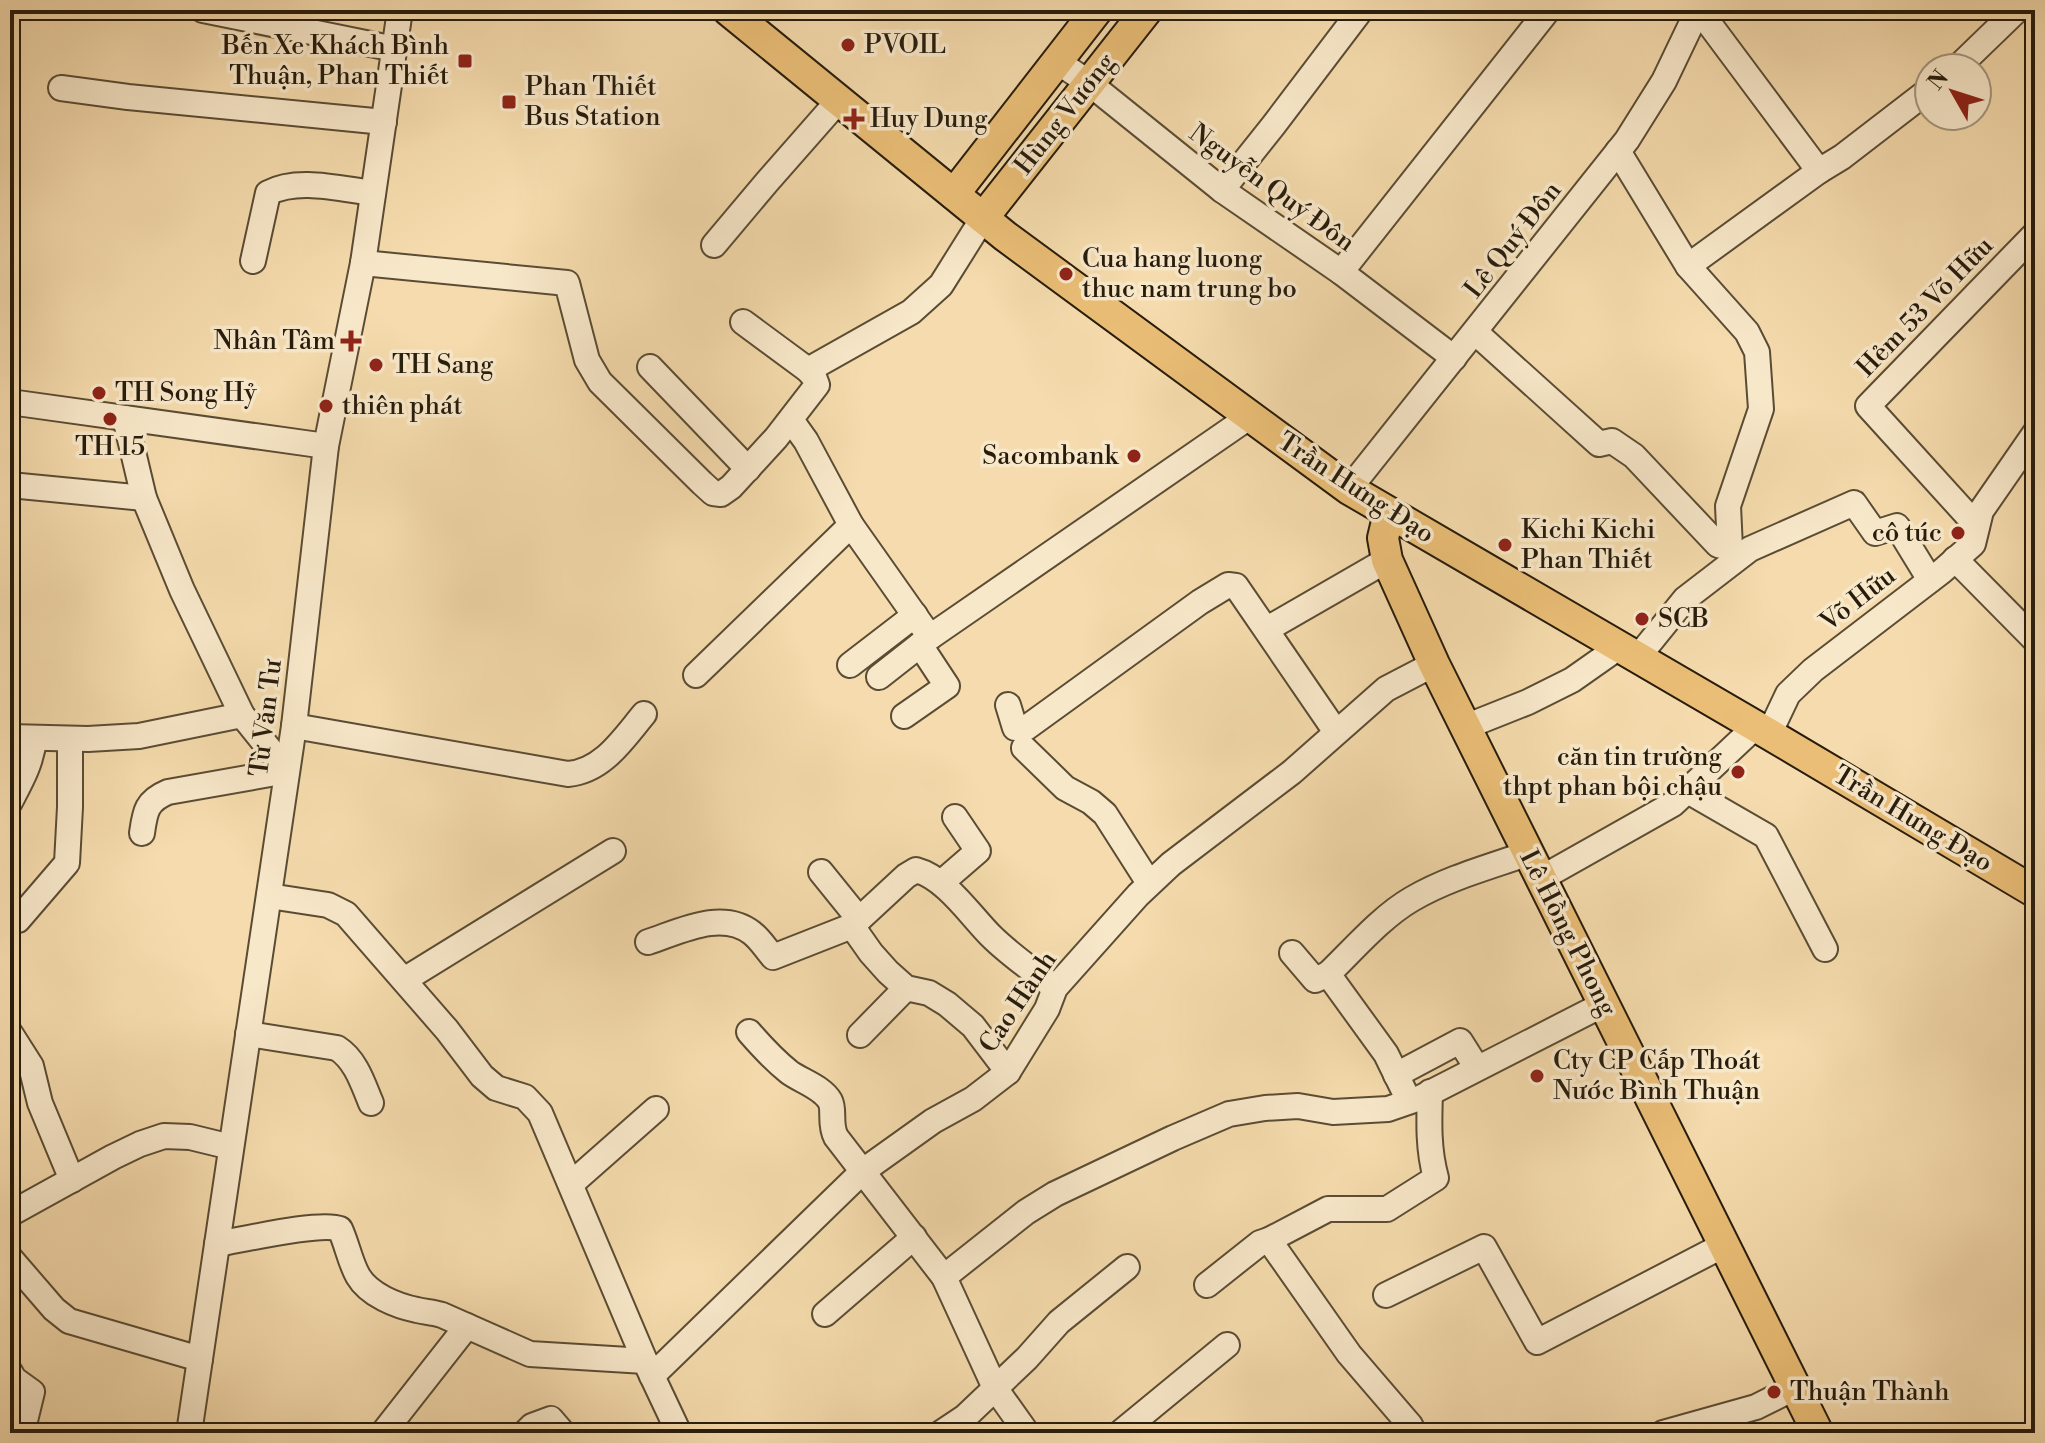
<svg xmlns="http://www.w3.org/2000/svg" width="2045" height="1443" viewBox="0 0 2045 1443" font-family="'Libre Bodoni',serif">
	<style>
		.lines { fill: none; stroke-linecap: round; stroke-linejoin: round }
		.minor-casing { stroke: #5a4c34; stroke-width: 28 }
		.major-casing { stroke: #271c0c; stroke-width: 34 }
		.minor { stroke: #f8e8ca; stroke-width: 24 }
		.major { stroke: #eabe76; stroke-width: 30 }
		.poi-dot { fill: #8f2418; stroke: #f8e8ca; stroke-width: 3 }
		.labels { text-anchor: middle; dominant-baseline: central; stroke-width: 7; stroke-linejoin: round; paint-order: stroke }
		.poi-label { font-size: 26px; fill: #271c0c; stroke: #f8e8ca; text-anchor: start }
		.street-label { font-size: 26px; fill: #271c0c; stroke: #f8e8ca }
	</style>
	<rect width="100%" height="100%" fill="#f5dbad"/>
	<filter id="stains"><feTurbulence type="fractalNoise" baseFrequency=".0025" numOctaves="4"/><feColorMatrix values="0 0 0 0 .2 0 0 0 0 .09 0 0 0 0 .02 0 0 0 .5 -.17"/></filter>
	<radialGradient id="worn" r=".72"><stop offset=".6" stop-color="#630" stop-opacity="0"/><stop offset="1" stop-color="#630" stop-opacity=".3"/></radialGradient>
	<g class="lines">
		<!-- minor casing -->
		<g class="minor-casing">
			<g id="minor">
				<polyline points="203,10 395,49"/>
				<polyline points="1699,10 1819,171 1842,157 1929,90"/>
				<polyline points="1058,62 1089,83 1222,190 1341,272 1454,358"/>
				<polyline points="1957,68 2017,10"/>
				<polyline points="61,88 128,97 384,122"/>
				<polyline points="1618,151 1688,266 1747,332 1757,352 1761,409 1728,506 1730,548 1733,561"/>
				<polyline points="1222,190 1273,126 1361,10"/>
				<polyline points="714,245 767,182 839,100"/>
				<path d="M253,261l15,-68c30,-16 72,-4 105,0"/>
				<polyline points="363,263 567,283 587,360 600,382 702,483 713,493 721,494 731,487 776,438 817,385 814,377 808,370 743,322"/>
				<polyline points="1688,266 1819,171"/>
				<polyline points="1341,272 1548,10"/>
				<polyline points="1475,332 1599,444 1612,441 1634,456 1718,545 1730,548"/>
				<polyline points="650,367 748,469"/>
				<polyline points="808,370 911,312 941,285 983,218"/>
				<polyline points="10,402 326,446"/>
				<path d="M125,418l19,80 38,92 60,125 45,56 -119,21c-22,9 -23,20 -26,41"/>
				<polyline points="791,420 806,441 851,525 930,637"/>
				<polyline points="10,485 144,498"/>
				<polyline points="1349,489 1627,140 1664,81 1698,10"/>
				<polyline points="1977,526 1868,406 2035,234"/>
				<polyline points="1955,559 2035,640"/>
				<polyline points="1267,629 1387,560"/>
				<polyline points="1638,657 1685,599 1750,549 1854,503 1875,533 1897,526 1930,580"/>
				<polyline points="850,665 915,615"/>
				<polyline points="696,675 851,525"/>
				<polyline points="879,677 930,637 1249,417"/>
				<polyline points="1008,705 1015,728 1026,728 1200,602 1228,585 1236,586 1336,732"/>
				<polyline points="904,716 947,686 920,645"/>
				<path d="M294,726l274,48c35,-3 55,-35 76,-60"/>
				<polyline points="1465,727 1528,702 1572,680 1619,647"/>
				<polyline points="1769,734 1788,694 1813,670 1941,572 1973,544 1981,511 2035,433"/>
				<polyline points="10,737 88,739 139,736 242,715"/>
				<polyline points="1024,748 1065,788 1091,802 1105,814 1149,883"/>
				<polyline points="1688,791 1766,836 1825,949"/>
				<path d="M10,802c11,-21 22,-40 24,-64h8"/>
				<polyline points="821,872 859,919"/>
				<polyline points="1540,879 1673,804 1756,726"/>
				<polyline points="941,883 978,851 955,817"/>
				<polyline points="269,896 328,905 346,914 447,1030 482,1076 496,1088 525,1097 540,1113 645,1361 679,1433"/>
				<polyline points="18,920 67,863 70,807 70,739"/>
				<path d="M852,926l54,-50 10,-6c30,8 54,45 75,66 19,19 43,35 64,52"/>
				<path d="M648,942c31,-10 74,-33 104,-9 8,6 14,16 21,24l79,-31 19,27 17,19 18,16 23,5 18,11 26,22 35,46"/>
				<polyline points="1292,953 1315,980 1328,974"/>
				<polyline points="404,980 613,851"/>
				<path d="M749,1032c13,15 25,28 40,40 12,9 33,15 41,29 5,9 -1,23 6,36l108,140 51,111 32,45"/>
				<polyline points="10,1033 31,1066 40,1103 72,1180"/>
				<path d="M248,1034l89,14c19,12 26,36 34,55"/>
				<polyline points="860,1035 906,988"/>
				<polyline points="1396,1075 1460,1041 1477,1068"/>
				<path d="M1409,1101l-23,-47 -58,-80c26,-25 53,-57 84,-75 36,-21 77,-32 117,-46"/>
				<polyline points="571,1184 656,1109"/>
				<polyline points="10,1214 113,1157 140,1144 164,1136 190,1137 231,1147"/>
				<path d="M1269,1240l59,-31h59l49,-31c-8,-29 -7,-56 -6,-86"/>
				<path d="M217,1244c25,-4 104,-23 123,-15 7,15 10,33 18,47 11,19 39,30 59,34 8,2 16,2 25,5l88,39 115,7"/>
				<polyline points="10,1258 54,1309 69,1321 200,1359"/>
				<polyline points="944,1277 1026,1212 1055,1194 1173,1138 1229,1114 1265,1108 1298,1106 1333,1112 1388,1109 1420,1098 1604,1004"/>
				<polyline points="1207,1285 1260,1243 1269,1240 1349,1354 1410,1425 1414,1433"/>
				<polyline points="1386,1295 1484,1247 1537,1342 1724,1245"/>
				<polyline points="825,1314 914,1237"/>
				<polyline points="10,1372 14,1379 32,1392 22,1433"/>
				<polyline points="652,1376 863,1171 933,1121 973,1099 1008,1072 1047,1009 1055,988 1138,895 1171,864 1292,772 1386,689 1434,664"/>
				<polyline points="189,1433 294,726 326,446 363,263 400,10"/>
				<polyline points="383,1433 467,1326"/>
				<polyline points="525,1433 532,1426 551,1419 563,1433"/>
				<polyline points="941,1433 965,1417 1027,1358 1059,1322 1127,1267"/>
				<polyline points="1120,1433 1227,1345"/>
				<polyline points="1663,1433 1756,1407 1796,1387"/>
			</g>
		</g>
		<!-- major casing -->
		<g class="major-casing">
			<g id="major">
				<polyline points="728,10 1005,236 1349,489 1769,734 2035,892"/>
				<polyline points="954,194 1097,10"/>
				<polyline points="983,218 1147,10"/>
				<polyline points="1389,513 1383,538 1387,560 1434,664 1818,1433"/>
			</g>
		</g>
		<!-- minor -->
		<use href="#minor" class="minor"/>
		<!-- major -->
		<use href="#major" class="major"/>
	</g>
	<!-- markers -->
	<g class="poi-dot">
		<circle cx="848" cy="45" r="8"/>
		<rect x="457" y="53" width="16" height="16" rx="4"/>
		<rect x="501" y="94" width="16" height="16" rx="4"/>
		<path d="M850 107h8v8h8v8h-8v8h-8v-8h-8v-8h8z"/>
		<circle cx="1066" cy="274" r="8"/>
		<path d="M347 329h8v8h8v8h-8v8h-8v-8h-8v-8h8z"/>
		<circle cx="376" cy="365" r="8"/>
		<circle cx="99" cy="393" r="8"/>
		<circle cx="326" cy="406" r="8"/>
		<circle cx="110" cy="419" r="8"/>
		<circle cx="1134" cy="456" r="8"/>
		<circle cx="1958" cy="533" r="8"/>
		<circle cx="1505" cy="545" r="8"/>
		<circle cx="1642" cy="619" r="8"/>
		<circle cx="1738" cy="772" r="8"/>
		<circle cx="1537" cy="1076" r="8"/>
		<circle cx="1774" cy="1392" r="8"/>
	</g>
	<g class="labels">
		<!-- poi labels -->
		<g class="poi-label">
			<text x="864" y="45">PVOIL</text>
			<text x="449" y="46" text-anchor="end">Bến Xe Khách Bình<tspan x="449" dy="30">Thuận, Phan Thiết</tspan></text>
			<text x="525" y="87">Phan Thiết<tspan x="525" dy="30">Bus Station</tspan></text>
			<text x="870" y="119">Huy Dung</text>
			<text x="1082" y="259">Cua hang luong<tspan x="1082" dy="30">thuc nam trung bo</tspan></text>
			<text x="335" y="341" text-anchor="end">Nhân Tâm</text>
			<text x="392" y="365">TH Sang</text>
			<text x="115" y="393">TH Song Hỷ</text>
			<text x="342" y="406">thiên phát</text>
			<text x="110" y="447" text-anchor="middle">TH 15</text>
			<text x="1118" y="456" text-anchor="end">Sacombank</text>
			<text x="1521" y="530">Kichi Kichi<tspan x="1521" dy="30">Phan Thiết</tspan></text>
			<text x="1942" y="533" text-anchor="end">cô túc</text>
			<text x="1658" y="619">SCB</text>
			<text x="1722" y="757" text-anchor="end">căn tin trường<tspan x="1722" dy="30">thpt phan bội chậu</tspan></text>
			<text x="1553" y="1061">Cty CP Cấp Thoát<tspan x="1553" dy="30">Nước Bình Thuận</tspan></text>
			<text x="1790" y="1392">Thuận Thành</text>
		</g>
		<!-- street labels -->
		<g class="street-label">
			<text transform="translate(1065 114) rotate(-52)">Hùng Vương</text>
			<text transform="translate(1272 188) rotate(36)">Nguyễn Quý Đôn</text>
			<text transform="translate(1513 240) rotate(-52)">Lê Quý Đôn</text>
			<text transform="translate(1925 307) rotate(-46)">Hẻm 53 Võ Hữu</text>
			<text transform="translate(1356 488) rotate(33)">Trần Hưng Đạo</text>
			<text transform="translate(1858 599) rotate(-38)">Võ Hữu</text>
			<text transform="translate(266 718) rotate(-83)">Từ Văn Tư</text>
			<text transform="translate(1913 819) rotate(31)">Trần Hưng Đạo</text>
			<text transform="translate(1568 933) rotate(63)">Lê Hồng Phong</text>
			<text transform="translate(1018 1002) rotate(-56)">Cao Hành</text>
		</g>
	</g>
	<!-- margin -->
	<rect width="2045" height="1443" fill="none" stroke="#f5dbad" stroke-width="40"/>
	<rect x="12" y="12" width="2021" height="1419" fill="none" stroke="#271c0c" stroke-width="4"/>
	<rect x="20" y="20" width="2005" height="1403" fill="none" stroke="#271c0c" stroke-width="2"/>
	<!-- north arrow -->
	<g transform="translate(1953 92) rotate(309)"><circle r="38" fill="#f8e8ca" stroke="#a4967e" stroke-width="2"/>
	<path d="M0-6L14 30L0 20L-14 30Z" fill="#8f2418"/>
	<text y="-12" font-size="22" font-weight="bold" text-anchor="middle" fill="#271c0c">N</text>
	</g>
	<rect width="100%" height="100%" filter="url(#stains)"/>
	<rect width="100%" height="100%" fill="url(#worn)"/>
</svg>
